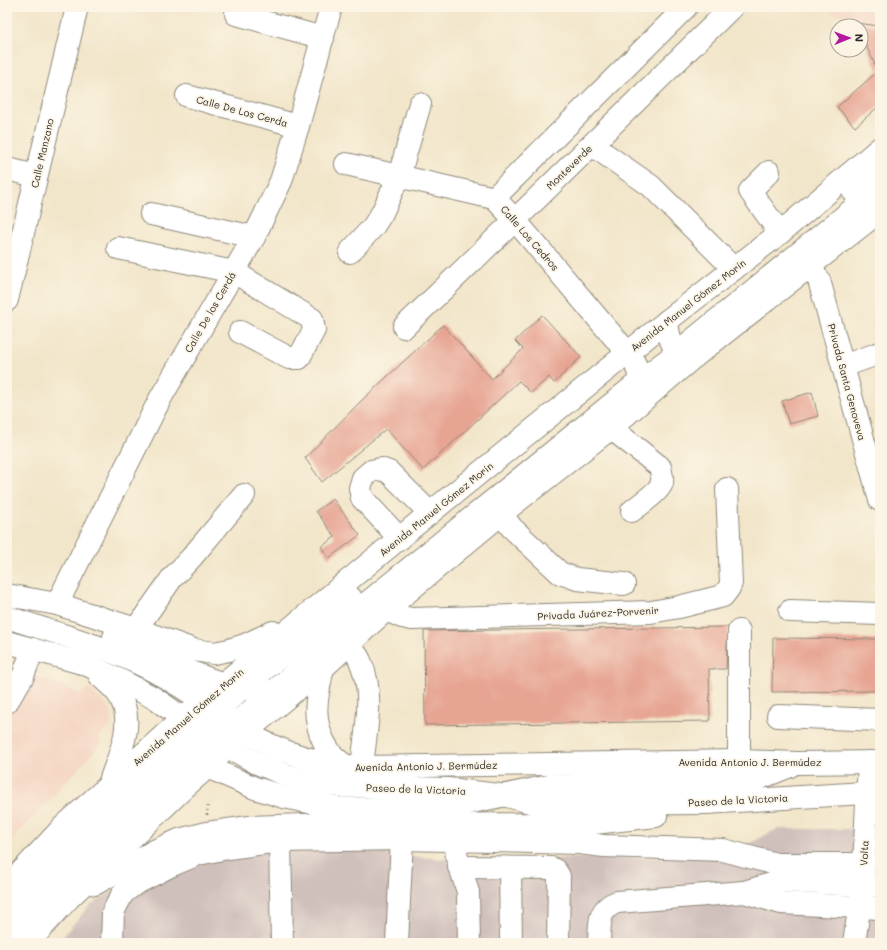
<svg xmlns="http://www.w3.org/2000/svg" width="887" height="950" viewBox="0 0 887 950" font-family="Mali,sans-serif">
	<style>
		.built { fill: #f4d3c1 }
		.industrial { fill: #d0c0bc }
		.building { fill: #e7a493 }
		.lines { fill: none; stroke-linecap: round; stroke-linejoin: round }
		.minor-casing { stroke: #8e887a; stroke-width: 24 }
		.major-casing { stroke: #8e887a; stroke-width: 24 }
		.path { stroke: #8e887a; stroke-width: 2.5; stroke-dasharray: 1 3; stroke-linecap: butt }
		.minor { stroke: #fff; stroke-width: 22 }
		.major { stroke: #fff; stroke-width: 22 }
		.labels { text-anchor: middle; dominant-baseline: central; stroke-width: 3.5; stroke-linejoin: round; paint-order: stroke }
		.street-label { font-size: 10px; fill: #2b2b2b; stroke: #fcf5e5 }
	</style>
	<rect width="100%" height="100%" fill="#fcf5e5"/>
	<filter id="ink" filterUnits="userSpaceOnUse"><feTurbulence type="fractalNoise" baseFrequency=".025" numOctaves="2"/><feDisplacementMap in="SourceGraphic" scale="8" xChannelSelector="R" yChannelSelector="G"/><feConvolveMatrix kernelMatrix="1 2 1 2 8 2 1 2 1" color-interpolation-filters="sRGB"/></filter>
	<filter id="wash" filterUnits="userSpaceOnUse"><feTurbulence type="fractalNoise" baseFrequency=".012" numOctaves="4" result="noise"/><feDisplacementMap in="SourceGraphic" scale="16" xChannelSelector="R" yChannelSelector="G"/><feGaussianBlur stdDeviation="0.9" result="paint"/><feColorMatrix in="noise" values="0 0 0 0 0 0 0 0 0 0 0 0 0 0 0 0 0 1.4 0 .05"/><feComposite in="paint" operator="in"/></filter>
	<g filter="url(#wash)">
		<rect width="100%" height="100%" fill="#f2e6ca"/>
		<!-- built -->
		<g class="built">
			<polygon points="821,7 880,7 880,76 861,35 861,26 857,26 855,23"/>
			<polygon points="7,668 64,686 80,695 89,687 108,707 112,716 111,725 99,737 102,743 7,845"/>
		</g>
		<!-- industrial -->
		<polygon class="industrial" points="880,824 880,943 57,943 90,905 151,868 307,831 405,856 443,859 724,857 777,829 855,829"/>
		<g id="blocks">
			<!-- building -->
			<g class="building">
				<polygon points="855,23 880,26 880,105 855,127 837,107 878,71 861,35 861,26 857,26"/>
				<polygon points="542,315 581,357 554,383 549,377 531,393 519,381 423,470 386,429 322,482 305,458 361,401 443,325 492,379 523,349 515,341"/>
				<polygon points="812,392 818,416 789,424 782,401"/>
				<polygon points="333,499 360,535 329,558 321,547 335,537 316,511"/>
				<polygon points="728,627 726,669 709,669 710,721 425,725 424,631"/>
				<polygon points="773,638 880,639 880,691 772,692"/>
			</g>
		</g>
	</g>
	<g filter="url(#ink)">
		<use href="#blocks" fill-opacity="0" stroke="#8e887a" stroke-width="1"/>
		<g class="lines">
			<!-- minor casing -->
			<g class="minor-casing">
				<g id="minor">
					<polyline points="236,14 323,38"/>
					<polyline points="187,96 298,126"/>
					<polyline points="592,145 651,186 734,269"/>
					<polyline points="346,164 494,198 515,220 606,328 628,353"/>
					<polyline points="7,169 36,176"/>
					<polyline points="769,172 750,191 780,233"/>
					<polyline points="853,191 880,169"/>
					<polyline points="494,198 686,7"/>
					<polyline points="151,214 254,237"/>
					<polyline points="118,248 234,272 312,319 314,330 299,358 289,358 240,332"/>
					<polyline points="350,252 373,227 382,213 399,176 420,104"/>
					<polyline points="810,266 819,280 880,500"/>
					<polyline points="7,300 77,7"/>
					<polyline points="404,327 515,220 732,7"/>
					<polyline points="843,366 880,353"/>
					<path d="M611,428l49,39c1,5 3,11 2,16 -3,9 -23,22 -30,28"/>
					<polyline points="501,514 512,528 560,573 577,579 624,584"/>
					<polyline points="400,539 362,498 360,488 363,478 371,471 381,469 389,472 430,513"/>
					<polyline points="57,604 160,399 254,237 281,181 298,126 331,7"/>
					<polyline points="386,610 402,617 412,619 651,612 679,607 723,596 729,588 731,583 727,489"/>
					<polyline points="790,611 880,614"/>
					<polyline points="136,629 172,578 191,558 244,495"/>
					<polyline points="739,631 739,761"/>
					<path d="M349,645c4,5 10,11 12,18 14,33 4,69 1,104"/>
					<polyline points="7,702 23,676 33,649"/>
					<polyline points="778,716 880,720"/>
					<polyline points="280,841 282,943"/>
					<polyline points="456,854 468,892 469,943"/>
					<polyline points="459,867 551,868 555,870 559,876 558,943"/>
					<polyline points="510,868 511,943"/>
					<polyline points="744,892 781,903 880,908"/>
					<polyline points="7,914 26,891 119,798 171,754 242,688 351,598"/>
					<polyline points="7,942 41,901 117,826 219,740 235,724 286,681 352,615 640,381 679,351 880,187"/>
					<polyline points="112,943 113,912 123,893 135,884 172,865 198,854 228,848 280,841 402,839 579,843 604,846 723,850 776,864 864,864"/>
					<polyline points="397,943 402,839"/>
					<path d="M599,943c1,-18 -2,-34 18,-41l127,-10 38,-11 98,5"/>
					<polyline points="854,943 863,884 869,762"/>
				</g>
			</g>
			<!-- major casing -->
			<g class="major-casing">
				<g id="major">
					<path d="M667,321c2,21 5,30 27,36"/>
					<path d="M628,353c15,20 13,29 9,52"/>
					<polyline points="7,595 57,604 136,629 194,650 214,653 229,650 245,645 273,632"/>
					<path d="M7,617c48,16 98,29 143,52 23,12 46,27 67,42 10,7 19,15 30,22 35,20 74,32 115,34l377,-6 58,2 83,-1"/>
					<path d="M114,637c26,8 48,23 73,33 27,12 55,21 85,21 8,0 17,-1 25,-2"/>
					<polyline points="7,642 85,664 120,680 154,698 183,718 201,727 228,747 255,762 286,775 313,782 341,786 448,789 507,796 538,804 562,804 706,803 880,792"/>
					<path d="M323,668c-7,31 -13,55 7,84 4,5 10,10 16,14"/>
					<path d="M100,676c7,7 17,14 21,23 14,27 -3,58 -12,85"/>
					<polyline points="149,750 171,754 194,761 255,788 284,797 337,808 372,809 463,804 549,786 629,783 738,782 755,780 790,766"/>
					<polyline points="95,884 154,851 179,840 207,833 249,827 303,825 585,824 656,816"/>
					<polyline points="7,887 63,827 183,718 223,684 430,513 667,321 780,233 880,148"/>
					<polyline points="28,943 69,898 185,787 209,766 228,747 297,689 323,668 386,610 501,514 611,428 694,357 880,211"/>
				</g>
			</g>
			<!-- path -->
			<polyline class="path" points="207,815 208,803"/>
			<!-- minor -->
			<use href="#minor" class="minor"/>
			<!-- major -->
			<use href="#major" class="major"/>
		</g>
	</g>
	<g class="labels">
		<!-- street labels -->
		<g class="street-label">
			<text transform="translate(242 111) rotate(15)">Calle De Los Cerda</text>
			<text transform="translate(42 153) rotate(-77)">Calle Manzano</text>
			<text transform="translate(569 167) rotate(-44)">Monteverde</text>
			<text transform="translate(530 238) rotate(49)">Calle Los Cedros</text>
			<text transform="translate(688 305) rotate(-38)">Avenida Manuel Gómez Morín</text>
			<text transform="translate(210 312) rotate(-60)">Calle De los Cerdá</text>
			<text transform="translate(847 382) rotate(75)">Privada Santa Genoveva</text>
			<text transform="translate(436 509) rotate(-39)">Avenida Manuel Gómez Morín</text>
			<text transform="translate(598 613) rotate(-3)">Privada Juárez-Porvenir</text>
			<text transform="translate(188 717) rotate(-41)">Avenida Manuel Gómez Morín</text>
			<text x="750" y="762">Avenida Antonio J. Bermúdez</text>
			<text transform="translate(426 766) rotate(-1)">Avenida Antonio J. Bermúdez</text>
			<text transform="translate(416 789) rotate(2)">Paseo de la Victoria</text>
			<text transform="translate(738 800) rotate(-3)">Paseo de la Victoria</text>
			<text transform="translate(864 853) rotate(-87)">Volta</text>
		</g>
	</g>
	<!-- margin -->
	<rect width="887" height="950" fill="none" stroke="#fcf5e5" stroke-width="24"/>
	<!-- north arrow -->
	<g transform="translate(849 38) rotate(89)"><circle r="19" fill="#fcf5e5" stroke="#a8a49b"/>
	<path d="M0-3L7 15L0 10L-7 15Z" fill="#b5179e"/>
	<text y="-6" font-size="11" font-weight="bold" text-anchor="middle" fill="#2b2b2b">N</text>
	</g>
</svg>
